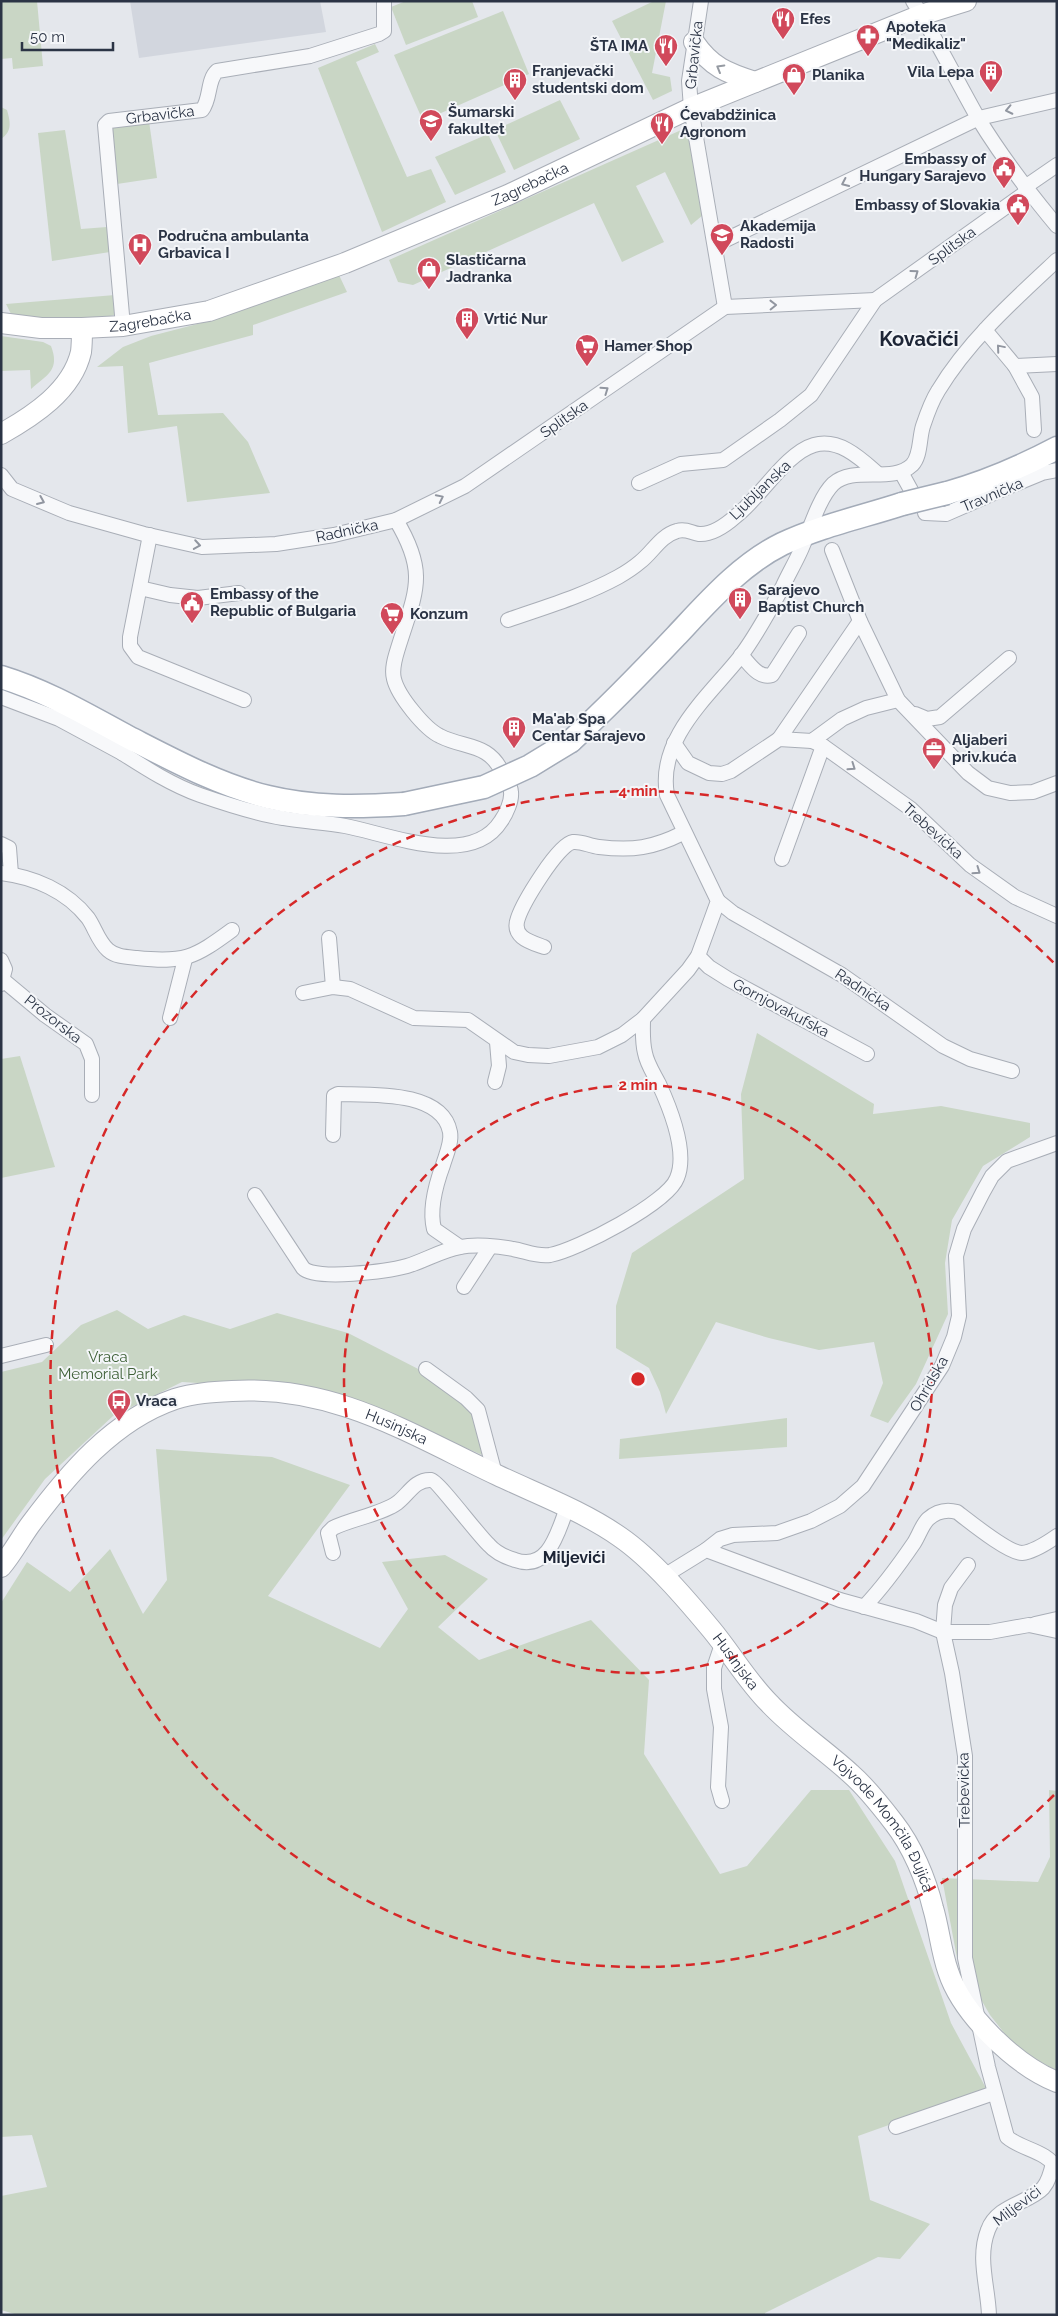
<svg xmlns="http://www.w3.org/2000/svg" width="1058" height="2316" viewBox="0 0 1058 2316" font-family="Raleway,sans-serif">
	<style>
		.built { fill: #d2d6de }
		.green { fill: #c9d6c5 }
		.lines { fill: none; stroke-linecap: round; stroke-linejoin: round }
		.minor-casing { stroke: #a9aeb7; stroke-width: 16 }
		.secondary-casing { stroke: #a9aeb7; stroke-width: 22 }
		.primary-casing { stroke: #a3abb8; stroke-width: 25 }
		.minor { stroke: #f7f8fa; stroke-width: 14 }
		.secondary { stroke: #fff; stroke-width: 20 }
		.primary { stroke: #fff; stroke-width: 22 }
		.primary-bridge-casing { stroke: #a3abb8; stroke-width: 25; stroke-linecap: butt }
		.primary-bridge { stroke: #fff; stroke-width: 22 }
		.oneway { stroke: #959aa2 }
		.oneway2 { stroke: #9196a0 }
		.ring { fill: none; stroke: #d62828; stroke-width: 2.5; stroke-dasharray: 9 6 }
		.labels { text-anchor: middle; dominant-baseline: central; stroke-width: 4; stroke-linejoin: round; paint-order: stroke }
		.poi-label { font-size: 15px; font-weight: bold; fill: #2b3445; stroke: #f4f6f9; text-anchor: start }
		.street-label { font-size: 15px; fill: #2b3445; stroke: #f4f6f9 }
		.park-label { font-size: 15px; fill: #3f6138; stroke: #f4f6f9 }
		.neighbourhood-label { font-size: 16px; font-weight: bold; fill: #1d2536; stroke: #f4f6f9 }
		.district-label { font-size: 20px; font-weight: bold; fill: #1d2536; stroke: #f4f6f9 }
		.centre { fill: #d62828; stroke: #f4f6f9; stroke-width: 2.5 }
		.ring-label { font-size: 15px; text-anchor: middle; font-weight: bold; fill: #d62828; stroke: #f4f6f9; stroke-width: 4; stroke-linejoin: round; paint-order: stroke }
	</style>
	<rect width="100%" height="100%" fill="#e4e7ec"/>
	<!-- built -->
	<polygon class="built" points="130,1 320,1 326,32 139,58"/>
	<!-- green -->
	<g class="green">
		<polygon points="37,1 43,66 13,69 12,58 1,59 1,2"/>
		<polygon points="406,1 472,1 478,17 406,45 391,7"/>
		<polygon points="654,1 666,1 652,73 670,77 672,91 653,100 612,21"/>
		<polygon points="503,11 529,74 423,121 394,55"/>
		<polygon points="375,44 379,52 356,62 407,177 431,169 446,202 382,232 318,68"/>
		<polygon points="560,100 580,139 514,170 495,130"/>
		<path d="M1,107l6,3c3,11 6,21 -6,29z"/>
		<polygon points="149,121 157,178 117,184 111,126"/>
		<polygon points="688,127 703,215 691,225 665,172 636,186 664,242 622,262 594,203 413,285 398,282 389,260"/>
		<polygon points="65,130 81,229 107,227 110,252 52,261 38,133"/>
		<polygon points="488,134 506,172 455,195 435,157"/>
		<polygon points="339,275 347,292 253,325 253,335 149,363 158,415 223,413 248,442 270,493 187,502 177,426 128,433 123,366 97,367 123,347 151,336 209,321"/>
		<polygon points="115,295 118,314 91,321 21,317 11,314 6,304"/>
		<path d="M1,336l42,6 8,4c9,24 -3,28 -20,43l-1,-19 -29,1z"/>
		<polygon points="757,1033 874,1104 873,1114 941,1106 1030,1123 1030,1137 983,1166 952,1220 945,1263 948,1314 916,1384 888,1423 870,1416 883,1383 874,1342 819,1350 769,1338 716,1322 666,1414 660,1392 649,1368 616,1348 616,1306 632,1253 744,1179 741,1094"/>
		<polygon points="20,1056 55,1167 1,1178 1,1059"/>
		<polygon points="117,1310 148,1329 184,1315 230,1329 277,1313 348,1333 428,1374 472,1407 487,1457 445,1439 246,1386 182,1382 113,1416 45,1479 1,1540 1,1372 42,1362 81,1325"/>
		<polygon points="787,1418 787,1447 619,1459 620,1439"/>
		<polygon points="156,1449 272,1457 350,1485 268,1596 380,1648 408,1609 382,1562 445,1555 488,1579 438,1627 479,1660 591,1620 649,1680 644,1754 720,1874 747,1866 811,1790 849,1790 895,1861 951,2023 987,2090 858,2136 870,2200 930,2224 900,2259 878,2257 765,2313 765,2315 18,2315 1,2310 1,2196 47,2187 32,2135 1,2137 1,1603 27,1562 70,1592 110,1549 143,1614 167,1580"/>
		<polygon points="1049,1790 1057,1791 1057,2071 1016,2048 990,2015 957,1958 942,1878 1038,1882 1050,1857"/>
	</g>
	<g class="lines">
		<!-- minor casing -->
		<g class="minor-casing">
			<g id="minor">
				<polyline points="701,1 689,81 691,108 725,307"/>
				<path d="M913,1c23,38 43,78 65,117 23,38 50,73 79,108"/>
				<polyline points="1025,187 1057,165"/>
				<polyline points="715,245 979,118 1057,100"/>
				<path id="s1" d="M123,326l-18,-201 4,-4 93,-11c9,-11 5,-30 15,-39l93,-15 69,-22 5,-3v-30"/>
				<polyline points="985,330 1015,366 1032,397 1034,430"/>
				<polyline points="1015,366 1057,364"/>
				<polyline points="901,472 912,492"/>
				<polyline points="1,475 12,489 69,513 144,534 202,547 276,544 334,535 396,520 465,486 725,307 875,300"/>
				<polyline points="639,483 681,464 723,460 780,420 811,395 875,300 1028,191"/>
				<polyline points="925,513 946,514 1001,490 1042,473 1057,470"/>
				<polyline points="150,535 130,637 130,646 138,657 244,700"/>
				<polyline points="832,550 860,621 898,700 968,773 988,788 1010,793 1033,792 1057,783"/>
				<polyline points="140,588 170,595 198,598 239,593"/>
				<path d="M508,620c37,-13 75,-24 110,-43 7,-4 15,-9 22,-15 13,-10 20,-26 37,-31 9,-3 14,2 22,3 13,1 28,-10 37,-18 24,-18 50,-63 78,-71 25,-7 46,13 63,28"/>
				<path d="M741,655c9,9 17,24 31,20l27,-42"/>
				<polyline points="1,697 59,719 122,753"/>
				<polyline points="915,714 927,719 940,717 1009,658"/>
				<path d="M129,737l-7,16c25,16 50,32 78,42 26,9 56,19 83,23 20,4 41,4 62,8 43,8 126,43 156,-5 5,-7 11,-20 10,-29 0,-6 -5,-13 -8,-18 -14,-32 -38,-25 -63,-38 -15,-7 -42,-40 -46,-57 -3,-11 2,-24 5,-34 17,-54 29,-72 -3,-125"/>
				<polyline points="779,739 860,621"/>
				<polyline points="812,741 823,746 911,809 970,865 1015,897 1057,916"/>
				<polyline points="674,743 688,763 709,773 722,774 731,771 779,739 812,741 842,719 866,708 898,700"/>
				<polyline points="1,844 9,848 11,874"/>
				<polyline points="782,859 823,746"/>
				<path d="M1,873c33,4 66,18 87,45 7,10 10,23 20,32 8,7 19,7 29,8 47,5 57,0 95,-28"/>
				<polyline points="718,901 733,913 842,975 943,1046 970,1059 1012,1071"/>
				<polyline points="329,938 333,987"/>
				<path d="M544,947c-14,-5 -33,-10 -26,-29 5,-15 40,-74 55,-76 8,-1 17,4 26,5 34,4 54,1 84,-14"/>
				<polyline points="698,956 709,967 728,979 867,1054"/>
				<polyline points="1,960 5,969 1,984"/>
				<polyline points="3,980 45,1015 86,1044 92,1059 92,1095"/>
				<path d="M303,993l30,-6 17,2 64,29 54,2 46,32 14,3 21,1 49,-9 24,-12 21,-16 45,-49 10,-14 20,-55 -51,-106c-10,-56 41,-98 73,-138 16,-21 30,-47 43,-71 5,-11 12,-23 17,-34 9,-19 18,-53 33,-68 21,-19 59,0 79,-19 9,-9 7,-27 11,-39 4,-12 8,-24 15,-35 30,-50 76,-91 119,-131"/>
				<polyline points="170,1018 185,959"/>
				<polyline points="495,1082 499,1066 497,1042"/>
				<path d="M333,1135l1,-39 4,-2c32,1 104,-4 112,38 2,10 -4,23 -7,33 -7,19 -14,44 -9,64l26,18"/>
				<path d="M255,1195l48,73c12,13 86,3 104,-2 17,-5 35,-16 53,-19 15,-3 38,-1 53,2 12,2 24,8 37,6 27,-5 118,-52 127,-77 11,-26 -7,-70 -18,-94 -5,-10 -12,-20 -14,-31 -3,-12 -2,-22 -2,-34"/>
				<polyline points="464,1287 490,1247"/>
				<polyline points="1,1356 46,1345"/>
				<polyline points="426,1369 466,1398 478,1410 495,1474"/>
				<polyline points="706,1550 720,1539 733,1535 777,1533 811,1521 840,1506 863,1486 942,1366 954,1337 959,1316 956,1256 964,1229 983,1192 992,1176 1007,1161 1057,1143"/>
				<path d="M333,1553l-5,-20 5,-5c18,-9 49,-14 64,-25 11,-8 18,-24 34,-23 7,1 47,55 58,65 7,8 16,12 26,15 34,12 43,-29 52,-52"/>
				<path d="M968,1565l-17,23 -6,17 -2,27 9,41 13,83v202l23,109 19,70c15,13 39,13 50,32"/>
				<polyline points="664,1576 706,1550 840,1600 916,1621 943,1632 990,1632 1029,1625 1057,1631"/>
				<path d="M864,1607c19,-20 35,-42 50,-64 5,-8 8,-18 14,-24 9,-8 18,-10 29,-7 12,9 51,41 65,41 11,-1 25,-10 35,-17"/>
				<polyline points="1035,1624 1057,1619"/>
				<polyline points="722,1801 718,1787 721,1727 714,1689 714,1668 722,1644"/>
				<polyline points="896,2127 994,2093"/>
				<path d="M989,2315c-1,-29 -12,-57 -1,-85 9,-25 41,-27 55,-42 6,-7 8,-16 10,-25"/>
			</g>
		</g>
		<!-- secondary casing -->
		<g class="secondary-casing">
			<g id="secondary">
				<path d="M694,42c17,25 33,31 61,40"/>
				<path id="s2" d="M1,323l40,5h41l41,-2 86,-15 136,-48 163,-68 183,-87 230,-93 45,-14"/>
				<path d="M1,434c32,-18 71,-43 80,-82 1,-8 1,-16 1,-24"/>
				<path id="s3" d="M1,1567c11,-13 19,-28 29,-42 38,-51 83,-105 145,-126 19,-6 38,-7 57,-8 102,-6 176,42 265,84 40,19 86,36 123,62 32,22 66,62 91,92 20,24 36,52 58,74 24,26 56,47 82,71 16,14 30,32 43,49 18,23 32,56 39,85 6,20 8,43 15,63 14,43 67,94 109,111"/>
			</g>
		</g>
		<!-- primary casing -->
		<g class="primary-casing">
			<g id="primary">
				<path d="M947,493c39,-11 74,-26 110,-45"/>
				<path d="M1,677c46,14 86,38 127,60 45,23 91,48 140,60 45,11 91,10 136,7"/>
				<path d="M571,741c37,-34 71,-69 105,-105 32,-34 64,-71 106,-92 38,-18 80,-27 120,-40"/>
			</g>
		</g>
		<!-- minor -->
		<use href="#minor" class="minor"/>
		<!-- secondary -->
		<use href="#secondary" class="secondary"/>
		<!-- primary -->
		<use href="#primary" class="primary"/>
		<!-- primary-bridge casing -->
		<g class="primary-bridge-casing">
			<g id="primary-bridge">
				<polyline points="902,504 947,493"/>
				<polyline points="404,804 484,787 530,766 571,741"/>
			</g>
		</g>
		<!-- primary-bridge -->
		<use href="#primary-bridge" class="primary-bridge"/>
	</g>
	<!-- one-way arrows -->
	<defs><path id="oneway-chevron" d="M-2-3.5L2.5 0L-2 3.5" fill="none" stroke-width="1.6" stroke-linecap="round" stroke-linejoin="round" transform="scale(1.25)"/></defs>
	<use class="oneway" href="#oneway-chevron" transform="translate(720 68) rotate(-150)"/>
	<g class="oneway2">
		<use href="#oneway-chevron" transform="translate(1009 110) rotate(168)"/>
		<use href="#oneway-chevron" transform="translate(845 183) rotate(155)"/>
		<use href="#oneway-chevron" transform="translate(915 273) rotate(-36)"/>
		<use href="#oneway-chevron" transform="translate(773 305) rotate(-1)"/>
		<use href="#oneway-chevron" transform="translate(1000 348) rotate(-130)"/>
		<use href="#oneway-chevron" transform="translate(605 390) rotate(-35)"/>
		<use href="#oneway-chevron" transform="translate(440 498) rotate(-26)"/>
		<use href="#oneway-chevron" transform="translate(41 501) rotate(23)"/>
		<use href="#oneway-chevron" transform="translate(197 545) rotate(9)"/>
		<use href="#oneway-chevron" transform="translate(852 767) rotate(35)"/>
		<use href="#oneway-chevron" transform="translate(977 871) rotate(35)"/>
	</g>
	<!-- distance rings -->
	<g class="ring">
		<circle cx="638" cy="1379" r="294"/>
		<path d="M1054 1795A588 588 0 1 1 1054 963"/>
	</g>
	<!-- icons -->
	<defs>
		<g id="restaurant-pin" transform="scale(1.25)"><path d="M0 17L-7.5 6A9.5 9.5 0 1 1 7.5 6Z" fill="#d1495b" stroke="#f4f6f9"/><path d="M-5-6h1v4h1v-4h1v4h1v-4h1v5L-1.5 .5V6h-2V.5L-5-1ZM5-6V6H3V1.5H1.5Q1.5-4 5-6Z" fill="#fff"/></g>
		<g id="pharmacy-pin" transform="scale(1.25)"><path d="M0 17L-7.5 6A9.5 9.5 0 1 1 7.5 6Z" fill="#d1495b" stroke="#f4f6f9"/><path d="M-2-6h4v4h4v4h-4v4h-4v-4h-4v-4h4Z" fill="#fff"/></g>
		<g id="building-pin" transform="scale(1.25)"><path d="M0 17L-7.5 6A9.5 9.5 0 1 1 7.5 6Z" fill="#d1495b" stroke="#f4f6f9"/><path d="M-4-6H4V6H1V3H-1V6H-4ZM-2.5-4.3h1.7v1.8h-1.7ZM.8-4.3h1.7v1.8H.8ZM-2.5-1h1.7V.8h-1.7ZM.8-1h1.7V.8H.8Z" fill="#fff"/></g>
		<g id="shop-pin" transform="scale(1.25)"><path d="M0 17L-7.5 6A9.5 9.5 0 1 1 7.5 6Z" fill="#d1495b" stroke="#f4f6f9"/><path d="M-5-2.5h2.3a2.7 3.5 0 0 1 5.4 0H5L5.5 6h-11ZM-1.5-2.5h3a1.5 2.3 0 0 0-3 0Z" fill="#fff"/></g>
		<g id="university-pin" transform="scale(1.25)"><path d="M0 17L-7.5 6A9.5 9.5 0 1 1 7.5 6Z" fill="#d1495b" stroke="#f4f6f9"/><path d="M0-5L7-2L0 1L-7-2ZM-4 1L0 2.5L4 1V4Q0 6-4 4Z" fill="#fff"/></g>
		<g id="civic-pin" transform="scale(1.25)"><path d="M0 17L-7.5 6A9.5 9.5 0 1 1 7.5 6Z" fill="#d1495b" stroke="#f4f6f9"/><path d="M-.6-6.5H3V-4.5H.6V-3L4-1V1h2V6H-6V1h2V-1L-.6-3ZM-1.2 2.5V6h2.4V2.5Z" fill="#fff"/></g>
		<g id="school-pin" transform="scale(1.25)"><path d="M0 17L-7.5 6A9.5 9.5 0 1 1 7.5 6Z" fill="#d1495b" stroke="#f4f6f9"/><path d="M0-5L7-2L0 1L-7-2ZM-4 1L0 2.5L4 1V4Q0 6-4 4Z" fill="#fff"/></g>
		<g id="hospital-pin" transform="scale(1.25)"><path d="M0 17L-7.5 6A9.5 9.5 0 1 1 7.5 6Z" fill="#d1495b" stroke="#f4f6f9"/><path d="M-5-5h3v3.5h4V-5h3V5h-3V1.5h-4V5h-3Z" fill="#fff"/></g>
		<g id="supermarket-pin" transform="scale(1.25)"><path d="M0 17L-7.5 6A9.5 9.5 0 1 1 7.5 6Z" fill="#d1495b" stroke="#f4f6f9"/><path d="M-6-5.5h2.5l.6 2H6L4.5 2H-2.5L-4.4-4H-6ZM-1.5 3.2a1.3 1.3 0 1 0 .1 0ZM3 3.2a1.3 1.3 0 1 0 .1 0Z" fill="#fff"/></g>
		<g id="office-pin" transform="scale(1.25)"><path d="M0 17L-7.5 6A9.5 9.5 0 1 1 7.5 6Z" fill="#d1495b" stroke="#f4f6f9"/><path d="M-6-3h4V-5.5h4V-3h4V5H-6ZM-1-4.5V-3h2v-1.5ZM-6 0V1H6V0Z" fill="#fff"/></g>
		<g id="bus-pin" transform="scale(1.25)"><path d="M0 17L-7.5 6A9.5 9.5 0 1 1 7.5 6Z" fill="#d1495b" stroke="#f4f6f9"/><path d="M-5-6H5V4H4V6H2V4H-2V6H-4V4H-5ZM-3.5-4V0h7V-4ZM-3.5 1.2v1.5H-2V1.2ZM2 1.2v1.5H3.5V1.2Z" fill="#fff"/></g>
	</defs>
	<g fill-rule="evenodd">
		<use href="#restaurant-pin" x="783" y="19"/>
		<use href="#pharmacy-pin" x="868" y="36"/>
		<use href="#restaurant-pin" x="666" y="46"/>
		<use href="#building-pin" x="991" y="72"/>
		<use href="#shop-pin" x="794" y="75"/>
		<use href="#building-pin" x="515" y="80"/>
		<use href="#university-pin" x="431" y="121"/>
		<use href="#restaurant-pin" x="662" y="124"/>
		<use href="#civic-pin" x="1004" y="168"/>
		<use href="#civic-pin" x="1018" y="205"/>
		<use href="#school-pin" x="722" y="235"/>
		<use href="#hospital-pin" x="140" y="245"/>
		<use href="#shop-pin" x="429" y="269"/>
		<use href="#building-pin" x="467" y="319"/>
		<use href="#supermarket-pin" x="587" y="346"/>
		<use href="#building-pin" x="740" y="599"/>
		<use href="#civic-pin" x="192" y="603"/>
		<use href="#supermarket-pin" x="392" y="614"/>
		<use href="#building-pin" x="514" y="728"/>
		<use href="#office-pin" x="934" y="749"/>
		<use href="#bus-pin" x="119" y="1401"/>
	</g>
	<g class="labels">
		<!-- poi labels -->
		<g class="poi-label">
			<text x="800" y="19">Efes</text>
			<text x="886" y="27">Apoteka<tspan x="886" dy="17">"Medikaliz"</tspan></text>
			<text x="648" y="46" text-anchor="end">ŠTA IMA</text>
			<text x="532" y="71">Franjevački<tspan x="532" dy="17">studentski dom</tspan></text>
			<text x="974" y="72" text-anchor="end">Vila Lepa</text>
			<text x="812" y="75">Planika</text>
			<text x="448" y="112">Šumarski<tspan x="448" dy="17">fakultet</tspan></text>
			<text x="680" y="115">Ćevabdžinica<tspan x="680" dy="17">Agronom</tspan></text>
			<text x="986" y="159" text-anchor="end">Embassy of<tspan x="986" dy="17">Hungary Sarajevo</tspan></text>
			<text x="1000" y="205" text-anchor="end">Embassy of Slovakia</text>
			<text x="740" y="226">Akademija<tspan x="740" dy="17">Radosti</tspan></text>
			<text x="158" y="236">Područna ambulanta<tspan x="158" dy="17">Grbavica I</tspan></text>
			<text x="446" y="260">Slastičarna<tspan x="446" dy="17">Jadranka</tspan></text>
			<text x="484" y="319">Vrtić Nur</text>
			<text x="604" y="346">Hamer Shop</text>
			<text x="758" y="590">Sarajevo<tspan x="758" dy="17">Baptist Church</tspan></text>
			<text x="210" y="594">Embassy of the<tspan x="210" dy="17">Republic of Bulgaria</tspan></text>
			<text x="410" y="614">Konzum</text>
			<text x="532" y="719">Ma'ab Spa<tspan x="532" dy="17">Centar Sarajevo</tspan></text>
			<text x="952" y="740">Aljaberi<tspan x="952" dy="17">priv.kuća</tspan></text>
			<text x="136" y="1401">Vraca</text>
		</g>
		<!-- street labels -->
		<g class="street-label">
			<text transform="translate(694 55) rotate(-84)">Grbavička</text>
			<text stroke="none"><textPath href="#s1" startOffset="259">Grbavička</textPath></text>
			<text stroke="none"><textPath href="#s2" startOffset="555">Zagrebačka</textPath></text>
			<text transform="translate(952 246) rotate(-36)">Splitska</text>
			<text stroke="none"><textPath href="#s2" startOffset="150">Zagrebačka</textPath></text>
			<text transform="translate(564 419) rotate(-35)">Splitska</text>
			<text transform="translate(760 490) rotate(-44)">Ljubljanska</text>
			<text transform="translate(992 495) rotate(-23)">Travnička</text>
			<text transform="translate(347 531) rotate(-12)">Radnička</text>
			<text transform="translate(933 831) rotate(42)">Trebevićka</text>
			<text transform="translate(863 990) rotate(34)">Radnička</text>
			<text transform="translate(781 1008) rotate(28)">Gornjovakufska</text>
			<text transform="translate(53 1019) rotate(38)">Prozorska</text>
			<text transform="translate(929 1384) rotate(-60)">Ohridska</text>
			<text stroke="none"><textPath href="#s3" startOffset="474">Husinjska</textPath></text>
			<text stroke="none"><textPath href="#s3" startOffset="894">Husinjska</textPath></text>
			<text transform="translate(964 1790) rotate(-91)">Trebevićka</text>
			<text stroke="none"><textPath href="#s3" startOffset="1115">Vojvode Momčila Đujića</textPath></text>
			<text transform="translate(1017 2206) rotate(-37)">Miljevići</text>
		</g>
		<!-- park labels -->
		<g class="park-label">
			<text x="108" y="1357">Vraca<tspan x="108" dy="17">Memorial Park</tspan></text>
		</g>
		<!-- neighbourhood labels -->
		<g class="neighbourhood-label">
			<text x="574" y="1557">Miljevići</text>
		</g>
		<!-- district labels -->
		<g class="district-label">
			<text x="919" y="339">Kovačići</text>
		</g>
	</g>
	<circle cx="638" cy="1379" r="8" class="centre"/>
	<g class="ring-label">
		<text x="638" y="796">4 min</text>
		<text x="638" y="1090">2 min</text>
	</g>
	<!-- border -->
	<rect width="1058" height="2316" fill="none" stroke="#2b3445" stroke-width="5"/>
	<!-- scale -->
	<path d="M22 42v8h91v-8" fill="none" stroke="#2b3445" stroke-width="2.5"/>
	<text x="30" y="42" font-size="15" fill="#2b3445" stroke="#f4f6f9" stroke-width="4" paint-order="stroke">50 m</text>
</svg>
